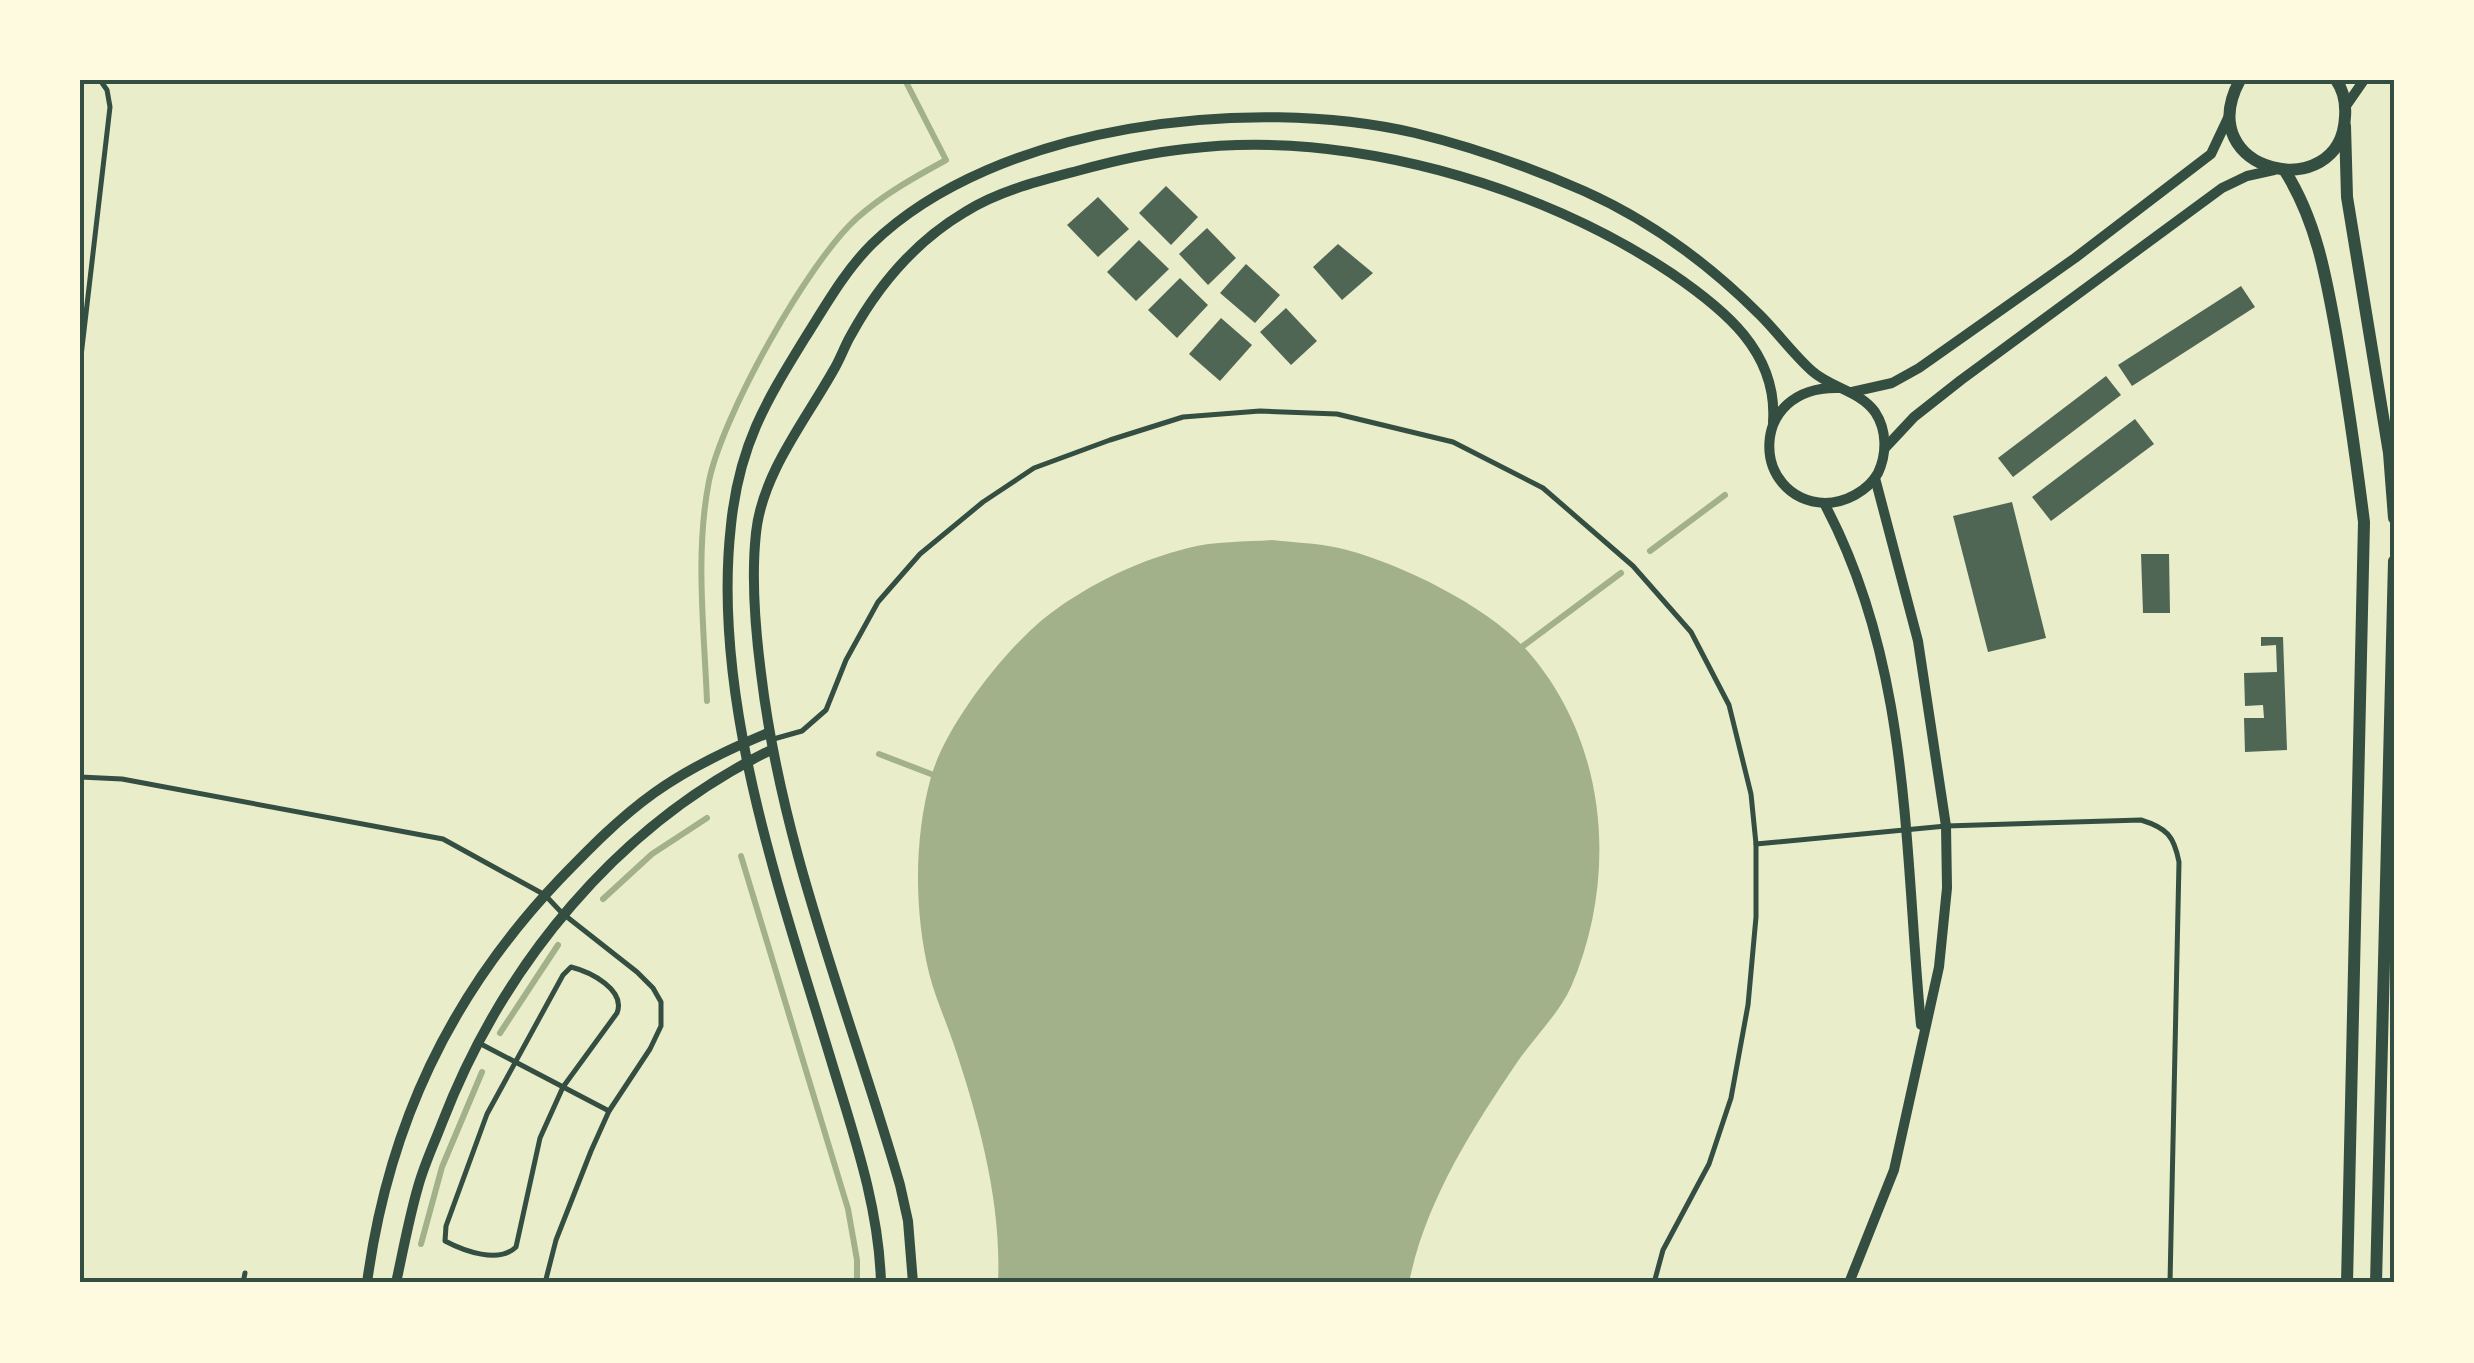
<svg xmlns="http://www.w3.org/2000/svg" width="2474" height="1363" viewBox="0 0 2474 1363" font-family="'Roboto Condensed',sans-serif">
	<style>
		.water { fill: #a3b18a }
		.lines { fill: none; stroke-linecap: round; stroke-linejoin: round }
		.stream { stroke: #a3b18a; stroke-width: 6 }
		.building { fill: #4f6655 }
		.service { stroke: #344e41; stroke-width: 5 }
		.minor { stroke: #344e41; stroke-width: 10 }
		.tertiary { stroke: #344e41; stroke-width: 12 }
		.neatline { fill: none; stroke: #344e41; stroke-width: 4 }
	</style>
	<rect width="100%" height="100%" fill="#e9edc9"/>
	<!-- water -->
	<path class="water" d="M1272,540c24,3 51,3 75,10 56,15 137,55 177,97 84,92 95,229 47,340 -12,26 -36,50 -53,74 -46,68 -93,141 -109,222h-411c4,-80 -19,-163 -44,-238 -8,-24 -19,-48 -25,-72 -15,-62 -15,-135 2,-196 15,-53 77,-132 120,-164 40,-30 89,-53 137,-65 26,-7 57,-6 84,-8z"/>
	<g class="lines">
		<!-- stream -->
		<g class="stream">
			<polyline points="1650,551 1725,495"/>
			<polyline points="1523,646 1621,573"/>
			<path d="M707,701c-3,-73 -12,-149 2,-220 13,-65 99,-219 148,-263 27,-24 58,-41 89,-58l-41,-80"/>
			<polyline points="879,754 931,774"/>
			<polyline points="741,856 848,1209 857,1260 857,1283"/>
			<polyline points="603,899 652,854 707,818"/>
			<polyline points="500,1033 558,945"/>
			<polyline points="421,1244 442,1167 482,1072"/>
		</g>
	</g>
	<!-- building -->
	<g class="building">
		<polygon points="1166,186 1198,217 1171,245 1139,213"/>
		<polygon points="1098,197 1129,229 1098,257 1067,225"/>
		<polygon points="1207,228 1236,258 1208,285 1179,254"/>
		<polygon points="1139,240 1169,269 1136,301 1107,272"/>
		<polygon points="1338,244 1373,273 1342,300 1313,267"/>
		<polygon points="1246,264 1280,295 1255,323 1220,293"/>
		<polygon points="1180,278 1208,305 1177,338 1148,310"/>
		<polygon points="2241,286 2255,307 2132,386 2118,365"/>
		<polygon points="1286,308 1317,341 1291,365 1260,332"/>
		<polygon points="1221,318 1252,345 1220,381 1189,354"/>
		<polygon points="2106,376 2121,395 2013,477 1998,458"/>
		<polygon points="2135,419 2154,444 2051,521 2032,497"/>
		<polygon points="2012,502 2046,638 1988,652 1953,516"/>
		<polygon points="2141,554 2169,554 2170,613 2143,613"/>
		<polygon points="2261,637 2283,637 2287,750 2245,752 2244,718 2264,718 2263,705 2245,706 2244,673 2277,672 2276,645 2261,646"/>
	</g>
	<g class="lines">
		<!-- service -->
		<g class="service">
			<polyline points="80,365 110,107 107,90 100,80"/>
			<polyline points="770,740 802,731 826,710 846,660 878,602 920,554 983,502 1034,468 1110,440 1183,417 1260,411 1337,414 1453,442 1543,488 1633,566 1691,632 1729,705 1751,794 1756,844 1756,917 1748,1005 1731,1098 1709,1164 1663,1250 1654,1283"/>
			<polyline points="80,777 122,779 443,839 545,895 562,913 637,972 653,988 661,1002 661,1026 650,1049 609,1111 591,1151 556,1240 545,1283"/>
			<path d="M1756,844l190,-18 195,-6c26,8 33,16 38,42l-9,421"/>
			<path d="M571,967c20,5 55,23 46,46l-54,74 -23,51 -24,109c-17,17 -52,4 -71,-6l1,-15 41,-112 76,-139z"/>
			<polyline points="479,1043 609,1111"/>
			<polyline points="243,1283 245,1273"/>
		</g>
		<!-- minor -->
		<g class="minor">
			<polyline points="2346,106 2364,80"/>
			<polyline points="1852,392 1892,383 1919,368 2075,258 2211,154 2228,118"/>
			<polyline points="1885,448 1914,417 1961,380 2222,188 2247,176 2274,170"/>
			<path d="M1824,503c87,163 80,344 97,522"/>
			<path d="M367,1283c21,-157 83,-288 192,-403 30,-31 60,-62 95,-87 35,-25 75,-44 114,-60"/>
			<path d="M396,1283c7,-32 13,-65 22,-96 6,-22 16,-43 24,-64 61,-158 175,-298 329,-373"/>
			<path d="M881,1283c-2,-77 -28,-150 -50,-223 -50,-166 -120,-360 -100,-535 8,-79 34,-122 74,-187 21,-33 39,-66 67,-94 125,-121 379,-149 543,-111 58,14 114,34 169,58 65,29 126,74 176,124 18,18 33,39 52,56 19,17 48,20 63,41 12,18 12,42 3,61 -10,18 -33,30 -53,30 -75,-3 -78,-118 14,-115"/>
			<path d="M913,1283l-5,-62 -8,-36c-49,-170 -118,-335 -139,-512 -6,-46 -10,-94 -5,-140 6,-59 49,-112 77,-162 7,-11 11,-24 18,-36 27,-49 65,-94 114,-123 33,-21 74,-31 112,-41 36,-10 71,-18 108,-22 161,-20 353,35 486,124 53,36 107,79 102,149"/>
			<polyline points="1849,1283 1894,1170 1939,967 1947,888 1946,826 1918,641 1875,478"/>
		</g>
		<!-- tertiary -->
		<g class="tertiary">
			<path d="M2240,80c-51,94 101,126 105,37 1,-13 -1,-26 -9,-37"/>
			<polyline points="2345,126 2347,197 2389,453 2394,518"/>
			<path d="M2285,171c31,49 41,105 51,161 11,63 20,126 28,190l-17,761"/>
			<polyline points="2376,1283 2394,561"/>
		</g>
	</g>
	<!-- border -->
	<rect width="2474" height="1363" fill="none" stroke="#fefae0" stroke-width="165"/>
	<rect x="82" y="82" width="2310" height="1198" class="neatline"/>
</svg>
